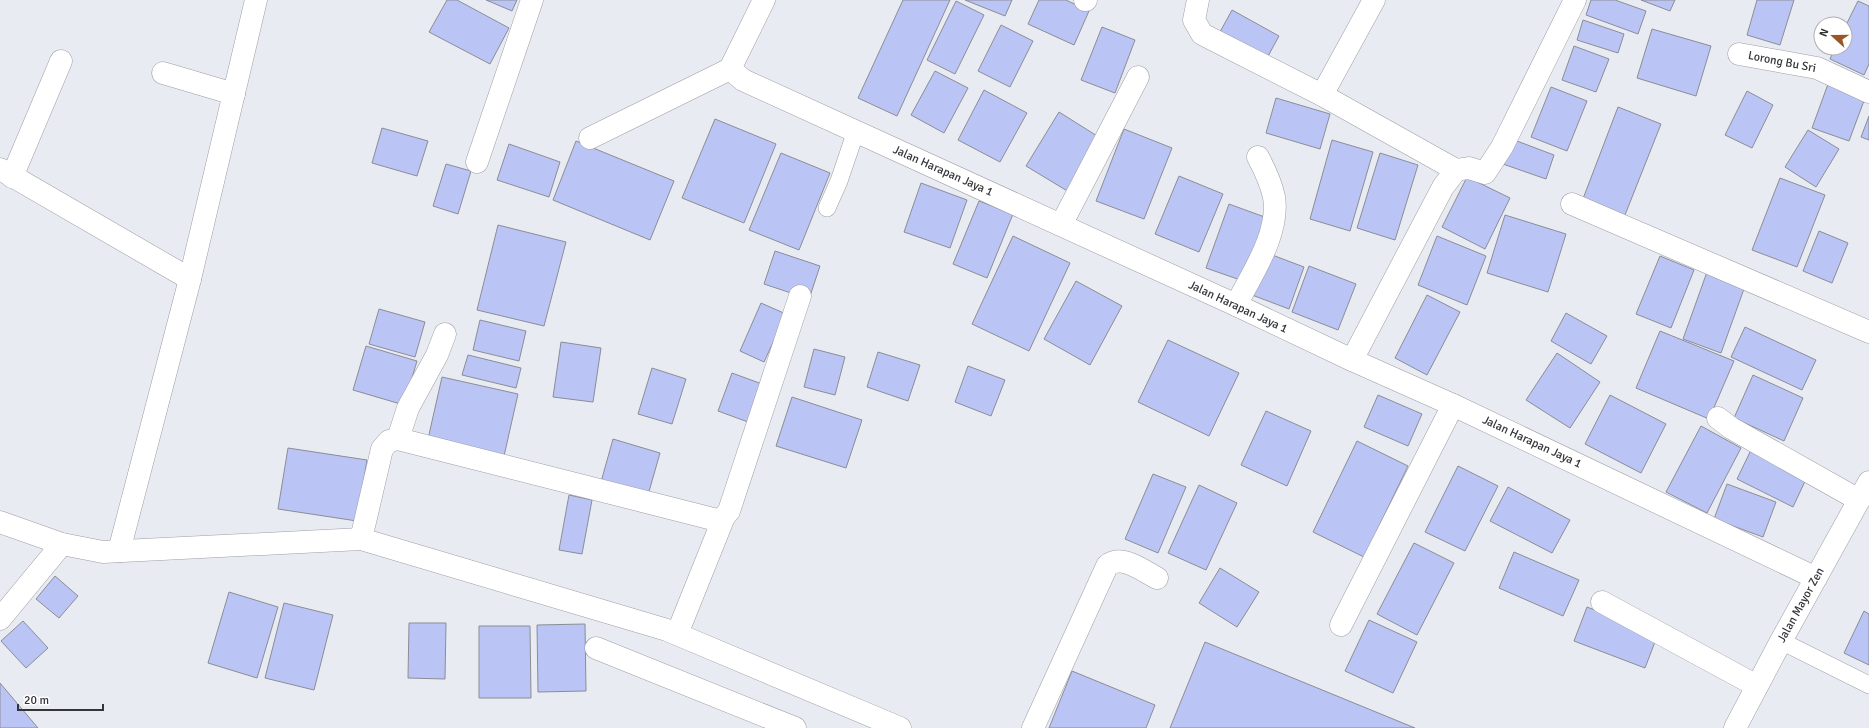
<svg xmlns="http://www.w3.org/2000/svg" width="1869" height="728" viewBox="0 0 1869 728" font-family="Signika,sans-serif">
	<style>
		.building { fill: #bac5f6; stroke: #8b8d95 }
		.lines { fill: none; stroke-linecap: round; stroke-linejoin: round }
		.lane-casing { stroke: #9d9ea6; stroke-width: 18 }
		.street-casing { stroke: #9d9ea6; stroke-width: 23 }
		.secondary-casing { stroke: #9d9ea6; stroke-width: 23 }
		.lane { stroke: #fff; stroke-width: 17 }
		.street { stroke: #fff; stroke-width: 22 }
		.secondary { stroke: #fff; stroke-width: 22 }
		.labels { text-anchor: middle; dominant-baseline: central; stroke-width: 3; stroke-linejoin: round; paint-order: stroke }
		.street-label { font-size: 12px; fill: #343538; stroke: #fff }
	</style>
	<rect width="100%" height="100%" fill="#e9ebf3"/>
	<!-- building -->
	<g class="building">
		<polygon points="447,0 457,0 509,28 490,64 429,32"/>
		<polygon points="486,0 517,0 512,11"/>
		<polygon points="903,0 950,0 897,116 858,98"/>
		<polygon points="965,0 1012,0 1005,16"/>
		<polygon points="1039,0 1066,0 1089,11 1074,45 1028,24"/>
		<polygon points="1591,0 1615,0 1646,11 1638,34 1586,15"/>
		<polygon points="1641,0 1675,0 1670,11"/>
		<polygon points="1757,0 1794,0 1780,45 1747,35"/>
		<polygon points="956,1 984,15 955,74 927,60"/>
		<polygon points="1858,1 1869,6 1869,64 1864,75 1830,59 1835,48 1845,48 1845,27"/>
		<polygon points="1232,10 1279,36 1267,58 1220,32"/>
		<polygon points="1583,20 1624,34 1618,53 1577,40"/>
		<polygon points="1001,25 1033,41 1010,87 978,71"/>
		<polygon points="1102,27 1135,40 1115,93 1081,80"/>
		<polygon points="1652,29 1711,46 1696,96 1637,78"/>
		<polygon points="1574,46 1609,59 1596,92 1562,80"/>
		<polygon points="935,71 968,88 944,133 911,115"/>
		<polygon points="1828,84 1865,98 1849,141 1812,128"/>
		<polygon points="1551,87 1587,101 1567,151 1531,137"/>
		<polygon points="984,90 1027,113 1000,162 958,140"/>
		<polygon points="1747,91 1773,105 1752,148 1725,135"/>
		<polygon points="1276,98 1330,114 1320,149 1266,133"/>
		<polygon points="1618,107 1661,124 1623,220 1581,204"/>
		<polygon points="1059,112 1102,139 1069,192 1026,166"/>
		<polygon points="1869,116 1869,140 1861,137"/>
		<polygon points="715,119 776,144 744,223 682,198"/>
		<polygon points="382,128 428,141 417,176 372,163"/>
		<polygon points="1124,129 1172,148 1144,219 1096,201"/>
		<polygon points="1808,130 1839,149 1816,187 1785,167"/>
		<polygon points="1509,138 1554,155 1546,179 1500,163"/>
		<polygon points="1332,140 1373,152 1350,231 1310,219"/>
		<polygon points="576,141 674,181 650,240 553,200"/>
		<polygon points="509,144 560,162 549,197 497,180"/>
		<polygon points="781,153 830,173 799,250 749,230"/>
		<polygon points="1380,153 1418,165 1395,240 1357,228"/>
		<polygon points="446,164 471,171 458,214 433,206"/>
		<polygon points="1179,176 1223,194 1199,252 1155,234"/>
		<polygon points="1467,177 1510,198 1485,249 1442,227"/>
		<polygon points="1780,178 1825,195 1797,267 1752,250"/>
		<polygon points="921,183 967,200 950,248 904,232"/>
		<polygon points="979,201 1013,214 987,278 953,264"/>
		<polygon points="1229,204 1270,219 1246,282 1206,268"/>
		<polygon points="1505,215 1566,234 1548,292 1487,273"/>
		<polygon points="498,225 566,242 544,326 477,310"/>
		<polygon points="1819,231 1848,243 1832,283 1803,271"/>
		<polygon points="1013,236 1070,263 1029,351 972,324"/>
		<polygon points="1437,236 1486,256 1467,305 1418,285"/>
		<polygon points="775,251 820,266 809,299 764,284"/>
		<polygon points="1267,253 1304,267 1289,309 1252,295"/>
		<polygon points="1660,256 1694,270 1671,328 1636,314"/>
		<polygon points="1309,266 1356,284 1338,330 1292,312"/>
		<polygon points="1707,272 1745,286 1721,353 1683,339"/>
		<polygon points="1076,281 1122,306 1090,365 1044,339"/>
		<polygon points="1427,295 1460,312 1427,375 1395,358"/>
		<polygon points="761,303 786,314 764,362 740,351"/>
		<polygon points="379,309 425,322 415,357 369,344"/>
		<polygon points="1566,313 1607,336 1591,364 1551,341"/>
		<polygon points="480,320 526,331 519,361 473,350"/>
		<polygon points="1745,327 1816,360 1802,390 1731,357"/>
		<polygon points="1660,331 1734,361 1709,419 1636,388"/>
		<polygon points="1168,340 1239,373 1209,436 1138,402"/>
		<polygon points="561,342 601,348 593,402 553,397"/>
		<polygon points="366,346 417,361 404,405 353,390"/>
		<polygon points="814,349 845,357 835,395 804,387"/>
		<polygon points="878,352 920,365 908,401 867,387"/>
		<polygon points="1557,353 1600,382 1570,428 1526,400"/>
		<polygon points="468,355 521,368 516,388 462,375"/>
		<polygon points="968,366 1005,380 991,416 955,402"/>
		<polygon points="652,368 686,379 672,424 638,414"/>
		<polygon points="732,373 762,384 748,422 718,411"/>
		<polygon points="1753,375 1803,398 1784,441 1734,418"/>
		<polygon points="442,377 518,394 504,456 428,439"/>
		<polygon points="1378,395 1422,414 1408,446 1364,427"/>
		<polygon points="1610,395 1666,424 1641,473 1585,444"/>
		<polygon points="792,397 862,420 846,468 776,446"/>
		<polygon points="1266,411 1311,431 1287,486 1241,465"/>
		<polygon points="1701,426 1741,448 1707,513 1666,492"/>
		<polygon points="613,439 660,453 648,495 601,482"/>
		<polygon points="1357,441 1408,466 1364,557 1313,532"/>
		<polygon points="288,448 367,460 357,521 278,509"/>
		<polygon points="1751,450 1807,477 1793,507 1737,479"/>
		<polygon points="1458,466 1498,486 1465,551 1425,532"/>
		<polygon points="1153,474 1186,487 1158,553 1125,539"/>
		<polygon points="1727,484 1776,502 1763,537 1714,519"/>
		<polygon points="1199,485 1237,503 1206,570 1168,553"/>
		<polygon points="1508,487 1570,520 1552,553 1490,521"/>
		<polygon points="569,495 592,500 582,554 559,550"/>
		<polygon points="1414,543 1454,563 1417,635 1377,614"/>
		<polygon points="1514,552 1579,580 1563,616 1499,588"/>
		<polygon points="1220,568 1259,592 1237,627 1199,603"/>
		<polygon points="55,576 78,596 59,618 36,599"/>
		<polygon points="229,592 278,607 257,678 208,663"/>
		<polygon points="284,603 333,615 314,690 265,678"/>
		<polygon points="1587,607 1658,634 1645,668 1574,641"/>
		<polygon points="1864,611 1869,614 1869,665 1844,653"/>
		<polygon points="1369,620 1417,642 1393,693 1345,671"/>
		<polygon points="23,621 48,648 26,668 1,641"/>
		<polygon points="409,623 446,623 445,679 408,678"/>
		<polygon points="585,624 586,691 538,692 537,625"/>
		<polygon points="479,626 530,626 531,698 479,698"/>
		<polygon points="1205,642 1415,728 1170,728"/>
		<polygon points="1072,671 1155,705 1146,728 1049,728"/>
		<polygon points="0,683 38,728 0,728"/>
	</g>
	<g class="lines">
		<!-- lane casing -->
		<g class="lane-casing">
			<g id="lane">
				<polyline points="827,208 839,181 856,131"/>
				<polyline points="1781,641 1869,685"/>
			</g>
		</g>
		<!-- street casing -->
		<g class="street-casing">
			<g id="street">
				<polyline points="764,0 730,69 743,80 1236,305 1352,360 1453,405 1816,578"/>
				<polyline points="1085,0 1086,0"/>
				<polyline points="1198,0 1194,20 1202,34 1322,95 1456,170 1443,187 1352,360"/>
				<polyline points="1739,54 1817,68 1869,92"/>
				<polyline points="163,73 234,94"/>
				<polyline points="1322,95 1374,0"/>
				<polyline points="590,138 730,69"/>
				<polyline points="477,162 532,0"/>
				<polyline points="0,169 190,279"/>
				<polyline points="1456,170 1469,168 1485,173 1502,147 1575,0"/>
				<polyline points="12,177 61,61"/>
				<polyline points="1572,204 1869,332"/>
				<polyline points="1061,225 1138,77"/>
				<path d="M1236,305c16,-31 44,-72 38,-108 -3,-14 -9,-27 -16,-40"/>
				<polyline points="1718,418 1731,428 1859,500"/>
				<polyline points="398,439 408,408 437,355 445,334"/>
				<polyline points="0,522 62,544 103,552 361,539 667,630 900,728"/>
				<polyline points="361,539 382,449 389,441 398,439 717,520 724,517 729,511 800,296"/>
				<polyline points="119,551 190,279 256,0"/>
				<polyline points="1602,602 1757,686"/>
				<polyline points="0,619 62,544"/>
				<polyline points="1341,625 1453,405"/>
				<polyline points="677,634 724,517"/>
				<polyline points="596,648 795,728"/>
				<path d="M1033,728l74,-162c14,-13 36,5 50,12"/>
			</g>
		</g>
		<!-- secondary casing -->
		<g class="secondary-casing">
			<polyline id="secondary" points="1735,728 1781,641 1869,482"/>
		</g>
		<!-- lane -->
		<use href="#lane" class="lane"/>
		<!-- street -->
		<use href="#street" class="street"/>
		<!-- secondary -->
		<use href="#secondary" class="secondary"/>
	</g>
	<g class="labels">
		<!-- street labels -->
		<g class="street-label">
			<text transform="translate(1782 62) rotate(11)">Lorong Bu Sri</text>
			<text transform="translate(943 171) rotate(24)">Jalan Harapan Jaya 1</text>
			<text transform="translate(1238 307) rotate(25)">Jalan Harapan Jaya 1</text>
			<text transform="translate(1532 442) rotate(25)">Jalan Harapan Jaya 1</text>
			<text transform="translate(1801 605) rotate(-61)">Jalan Mayor Zen</text>
		</g>
	</g>
	<!-- north arrow -->
	<g transform="translate(1833 36) rotate(291)"><circle r="19" fill="#ffffff" stroke="#aeaeaf"/>
	<path d="M0-3L7 15L0 10L-7 15Z" fill="#9a5529"/>
	<text y="-6" font-size="11" font-weight="bold" text-anchor="middle" fill="#343538">N</text>
	</g>
	<!-- scale -->
	<path d="M18 704v6h85v-6" fill="none" stroke="#343538" stroke-width="2"/>
	<text x="24" y="704" font-size="12" fill="#343538" stroke="#ffffff" stroke-width="3" paint-order="stroke">20 m</text>
</svg>
